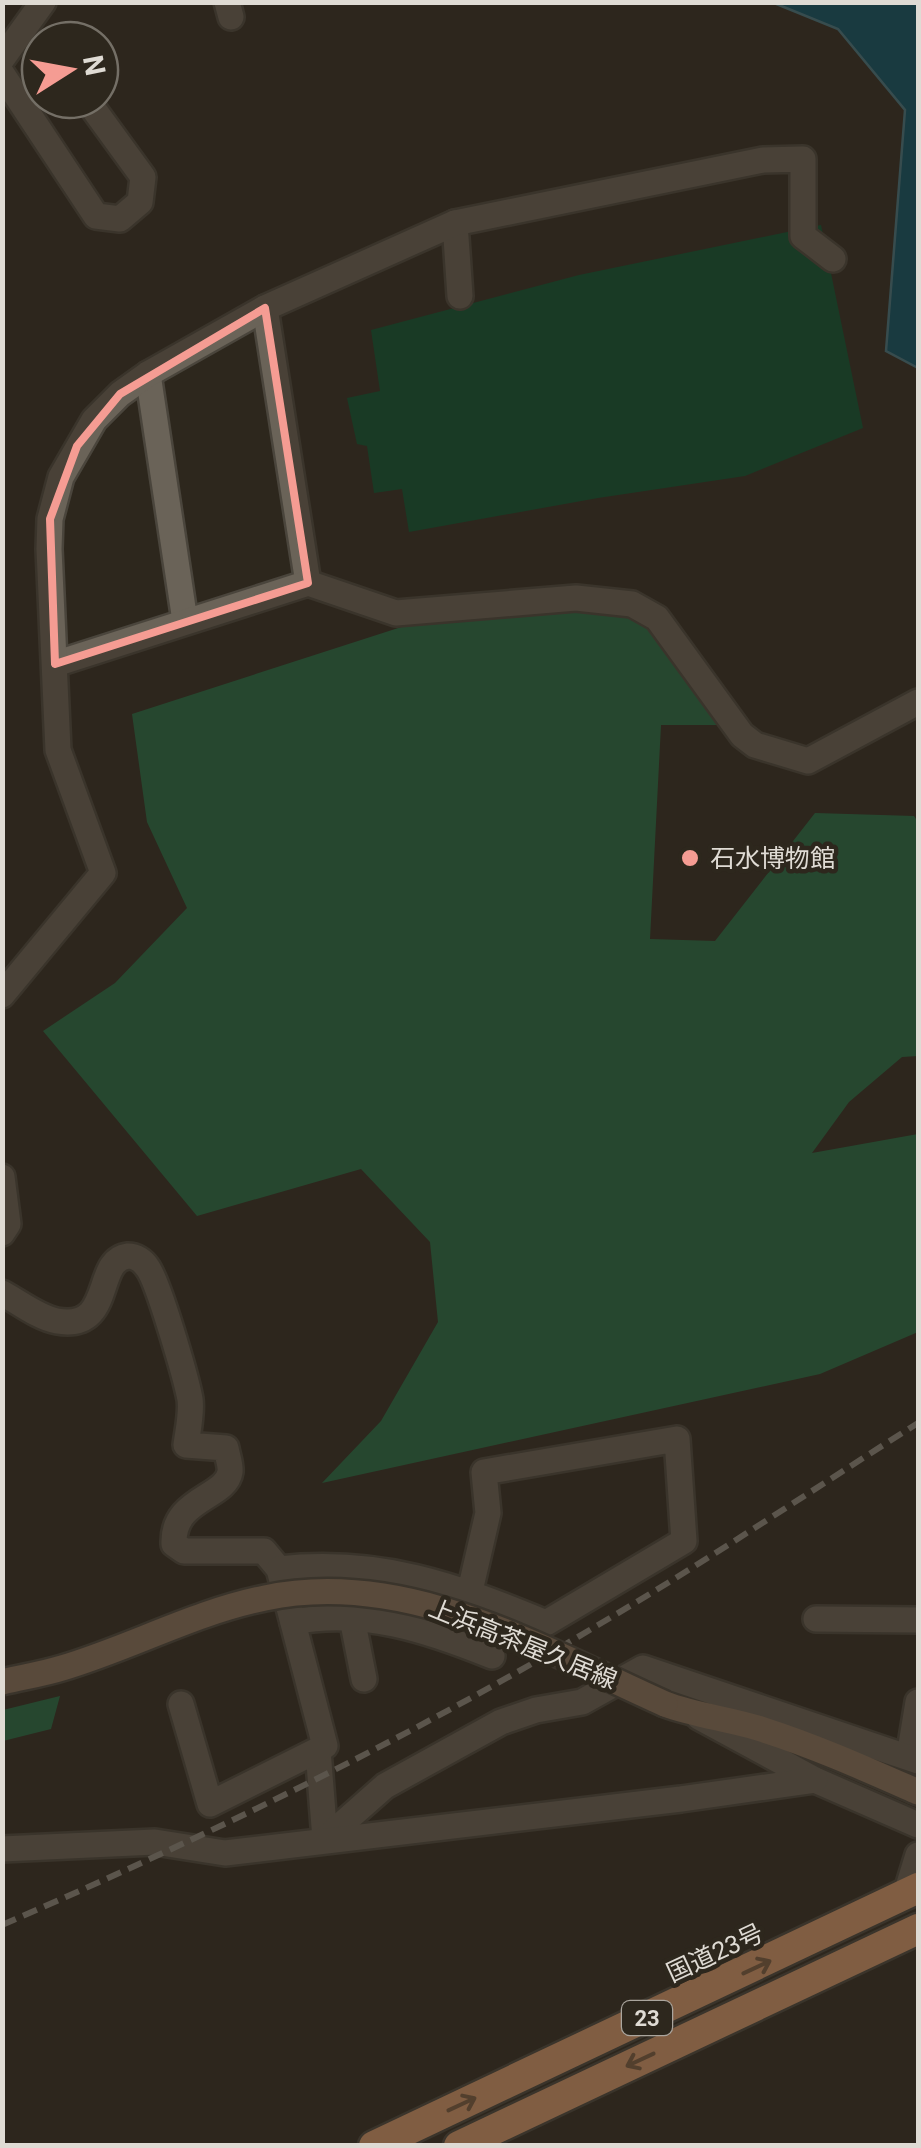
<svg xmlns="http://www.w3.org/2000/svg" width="921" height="2148" viewBox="0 0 921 2148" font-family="Roboto,'Noto Sans JP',sans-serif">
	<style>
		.green { fill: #01532f }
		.forest { fill: #1d7046 }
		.water { fill: #02526a; stroke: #447b8a; stroke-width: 2.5 }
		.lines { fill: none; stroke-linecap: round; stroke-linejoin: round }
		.street-casing { stroke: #4a453c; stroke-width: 30 }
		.secondary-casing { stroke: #4a453c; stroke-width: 30 }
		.highway-casing { stroke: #4a453c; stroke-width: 35 }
		.street { stroke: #6a6358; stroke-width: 25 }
		.secondary { stroke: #8f755f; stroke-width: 25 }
		.highway { stroke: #e4a06f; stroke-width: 30 }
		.rail { stroke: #938e86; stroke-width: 6; stroke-dasharray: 15 8; stroke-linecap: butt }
		.secondary-bridge-casing { stroke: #4a453c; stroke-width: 30; stroke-linecap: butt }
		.secondary-bridge { stroke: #8f755f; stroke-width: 25 }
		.oneway { stroke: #7f5d42 }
		.marked { fill: none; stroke: #f59c93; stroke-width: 8; stroke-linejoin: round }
		.poi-dot { fill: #f59c93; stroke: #2d271d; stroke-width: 4 }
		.labels { text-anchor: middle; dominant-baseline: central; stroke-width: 9; stroke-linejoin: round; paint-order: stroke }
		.shield { fill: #2d271d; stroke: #aaa59d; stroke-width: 2.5 }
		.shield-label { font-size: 22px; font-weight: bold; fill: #dfdbd4 }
		.poi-label { font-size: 25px; fill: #dfdbd4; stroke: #2d271d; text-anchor: start }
		.street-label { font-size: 25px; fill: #dfdbd4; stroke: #2d271d }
	</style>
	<rect width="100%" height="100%" fill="#2d271d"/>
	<!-- green -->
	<polygon class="green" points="821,225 863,428 745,476 598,498 409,532 402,489 374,493 367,446 357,444 347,398 380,391 371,330 579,275"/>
	<!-- forest -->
	<g class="forest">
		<polygon points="573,609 631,613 642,619 722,725 661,725 650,939 715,941 815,813 914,816 918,822 918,1056 902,1057 849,1102 812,1153 918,1134 918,1332 820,1374 322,1483 381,1421 438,1322 430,1242 361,1169 197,1216 43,1031 115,983 187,908 147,822 132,714 420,621"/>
		<polygon points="60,1696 51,1729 3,1741 3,1710"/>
	</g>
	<!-- water -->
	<polygon class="water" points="774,3 918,3 918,368 886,351 905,110 838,29"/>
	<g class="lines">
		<!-- street casing -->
		<g class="street-casing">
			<g id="street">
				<polyline points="227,2 231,17"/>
				<polyline points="2,59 43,2"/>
				<polyline points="2,74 96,216 120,219 140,202 143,177 87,100"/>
				<polyline points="455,223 460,296"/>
				<polyline points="265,308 308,583"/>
				<polyline points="148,374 185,621"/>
				<polyline points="55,664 308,583 396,613 576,598 632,604 657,618 742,735 755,745 808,761 918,702"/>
				<polyline points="2,995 103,873 58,750 49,549 50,519 61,477 94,420 120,394 148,374 265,308 455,223 763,160 803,159 803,236 833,259"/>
				<polyline points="2,1177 8,1224 2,1233"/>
				<path d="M2,1293c17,9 37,25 55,28 58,10 36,-61 71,-65 8,0 15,5 19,11 11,13 39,111 43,132 2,14 -2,31 -4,46l40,3c1,7 5,17 4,24 -4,26 -58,26 -56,72l10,7h80l15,18 46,177 -7,4 7,89"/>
				<path d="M279,1569c101,-11 175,16 267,54l138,-82 -7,-102 -193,33 4,41 -18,78"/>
				<polyline points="352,1618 364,1679"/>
				<polyline points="816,1619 918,1620"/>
				<path d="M293,1622c69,-14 135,8 199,34"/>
				<polyline points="181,1704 210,1804 318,1750"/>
				<polyline points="699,1717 815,1780 918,1825"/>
				<polyline points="909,1757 918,1702"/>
				<polyline points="325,1839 385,1786 501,1722 536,1710 582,1702 643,1668 918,1761"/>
				<polyline points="2,1849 155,1842 225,1853 681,1799 815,1780"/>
				<polyline points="906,1894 918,1855"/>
			</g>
		</g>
		<!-- secondary casing -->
		<g class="secondary-casing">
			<path id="secondary" d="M665,1704c32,12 66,15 99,26 53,17 104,40 154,62"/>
		</g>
		<!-- highway casing -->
		<g class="highway-casing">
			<g id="highway">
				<polyline points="374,2146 918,1888"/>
				<polyline points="459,2146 918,1929"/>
			</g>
		</g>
		<!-- street -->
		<use href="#street" class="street"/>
		<!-- secondary -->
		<use href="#secondary" class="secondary"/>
		<!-- highway -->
		<use href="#highway" class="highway"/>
		<!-- rail -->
		<path class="rail" d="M2,1925c205,-89 404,-185 596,-300 109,-64 214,-135 320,-202"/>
		<!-- secondary-bridge casing -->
		<g class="secondary-bridge-casing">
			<path id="secondary-bridge" d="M2,1682c20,-5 41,-8 60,-14 68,-20 133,-56 203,-70 141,-30 275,50 400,106"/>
		</g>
		<!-- secondary-bridge -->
		<use href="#secondary-bridge" class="secondary-bridge"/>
	</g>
	<!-- one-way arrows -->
	<defs><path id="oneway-shaft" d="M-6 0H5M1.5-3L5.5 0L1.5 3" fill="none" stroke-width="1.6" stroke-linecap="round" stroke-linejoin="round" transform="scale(2.5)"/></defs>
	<g class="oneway">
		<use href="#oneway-shaft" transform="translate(757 1967) rotate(-25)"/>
		<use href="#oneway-shaft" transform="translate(640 2060) rotate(155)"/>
		<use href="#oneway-shaft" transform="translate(462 2104) rotate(-25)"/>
	</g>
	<!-- marked area -->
	<path d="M0 0H921V2148H0ZM265,308l43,275 -253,81 -5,-145 27,-73 43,-52z" fill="#2d271d" fill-opacity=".55" fill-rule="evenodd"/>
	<path class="marked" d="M265,308l43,275 -253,81 -5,-145 27,-73 43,-52z"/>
	<!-- markers -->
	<circle class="poi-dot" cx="690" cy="858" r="10"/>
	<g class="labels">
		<!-- shield labels -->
		<rect class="shield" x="622" y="2001" width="50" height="34" rx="8"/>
		<g class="shield-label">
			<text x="647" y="2018">23</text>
		</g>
		<!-- poi labels -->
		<g class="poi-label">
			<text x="710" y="858">石水博物館</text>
		</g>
		<!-- street labels -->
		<g class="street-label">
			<text transform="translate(523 1644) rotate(22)">上浜高茶屋久居線</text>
			<text transform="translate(715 1953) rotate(-25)">国道23号</text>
		</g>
	</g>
	<!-- border -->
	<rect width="921" height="2148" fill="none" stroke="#dfdbd4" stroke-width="10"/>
	<!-- north arrow -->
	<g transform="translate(70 70) rotate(79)"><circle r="48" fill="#2d271d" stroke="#746f66" stroke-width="2.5"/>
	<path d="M0-8L18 38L0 25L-18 38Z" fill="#f59c93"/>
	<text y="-15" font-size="28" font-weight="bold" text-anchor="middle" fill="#dfdbd4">N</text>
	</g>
</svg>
